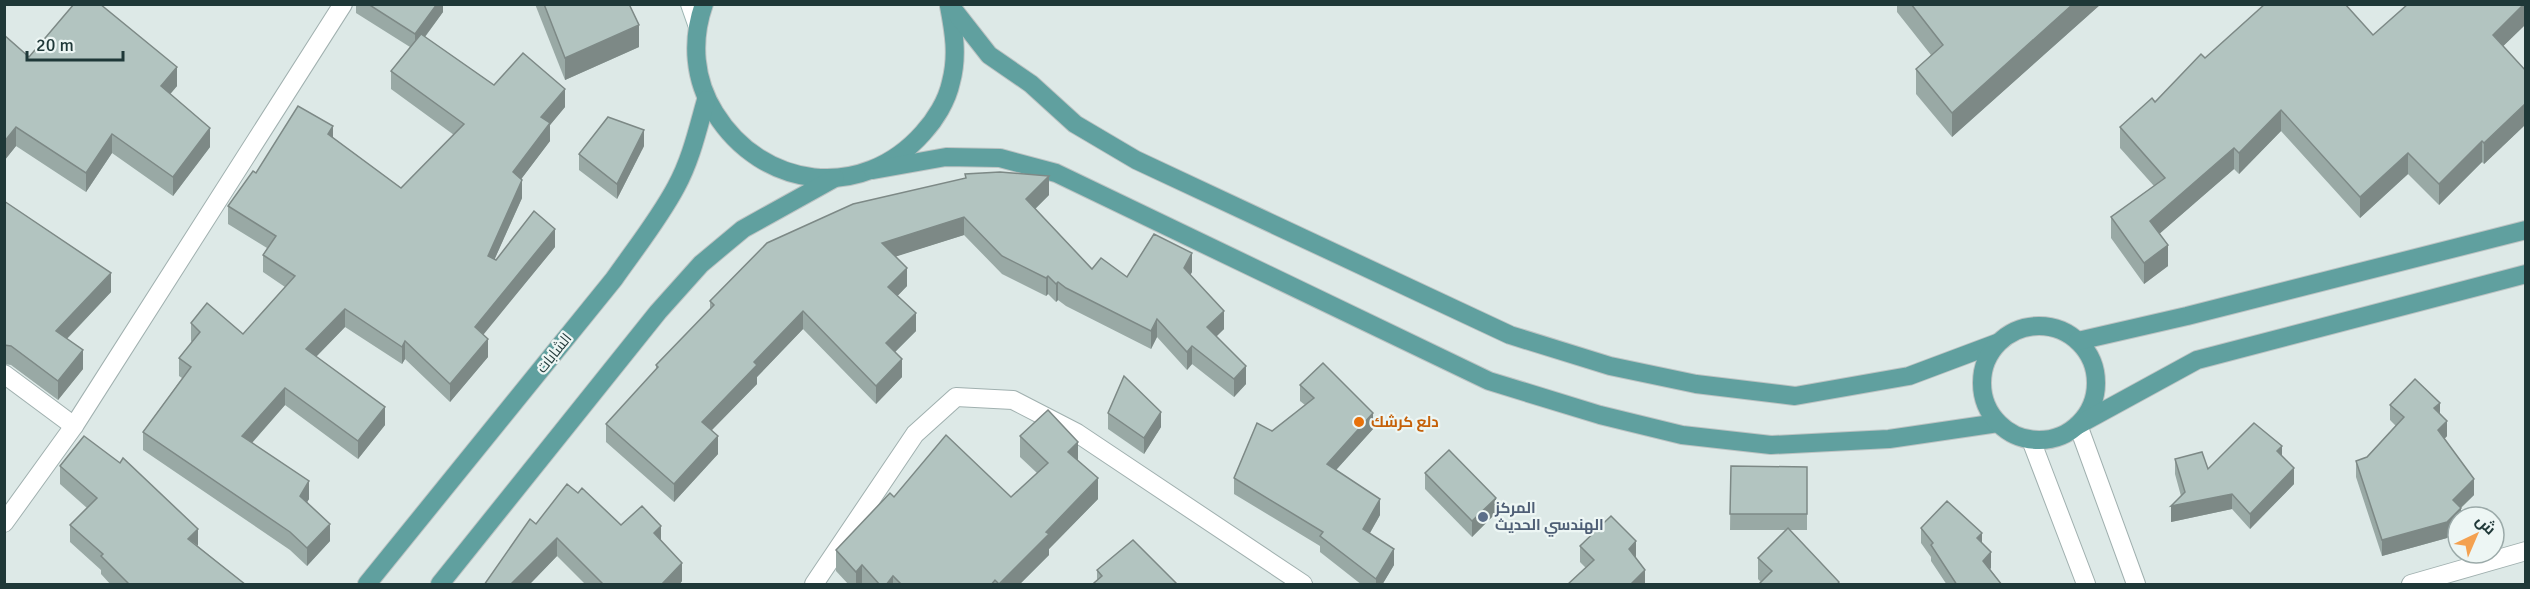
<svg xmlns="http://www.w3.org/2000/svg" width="2530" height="589" viewBox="0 0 2530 589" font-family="Signika,Cairo,sans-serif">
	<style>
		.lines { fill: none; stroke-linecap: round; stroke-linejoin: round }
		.street-casing { stroke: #a0b0af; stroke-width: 20 }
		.secondary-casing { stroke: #9cb5b2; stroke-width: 20 }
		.primary-casing { stroke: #bcc3c3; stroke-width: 20 }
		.street { stroke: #fff; stroke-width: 18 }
		.secondary { stroke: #fff; stroke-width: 18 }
		.primary { stroke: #60a09f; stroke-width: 18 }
		.wall { fill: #99a9a5 }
		.shaded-wall { fill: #7d8986 }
		.building { fill: #b2c4c0; stroke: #7d8986; stroke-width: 1.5 }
		.food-dot { fill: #e8710a; stroke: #edf6f4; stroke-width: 2 }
		.service-dot { fill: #5c6f8a; stroke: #edf6f4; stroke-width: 2 }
		.labels { text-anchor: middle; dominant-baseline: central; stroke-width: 4.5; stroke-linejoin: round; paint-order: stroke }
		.street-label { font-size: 15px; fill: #1f3838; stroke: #edf6f4 }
		.food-label { font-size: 15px; font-weight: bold; fill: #c56008; stroke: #edf6f4; text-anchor: start }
		.service-label { font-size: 15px; font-weight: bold; fill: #4e5e75; stroke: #edf6f4; text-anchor: start }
	</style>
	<rect width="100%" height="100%" fill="#dde9e7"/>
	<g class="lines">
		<!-- street casing -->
		<g class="street-casing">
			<g id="street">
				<polyline points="4,374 74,426"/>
				<polyline points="2078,425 2136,584"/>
				<polyline points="2031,440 2086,584"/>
				<polyline points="4,523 74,426 343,4"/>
				<polyline points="814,584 915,434 956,397 1013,400 1077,433 1303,584"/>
				<polyline points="2411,584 2526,551"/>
			</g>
		</g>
		<!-- secondary casing -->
		<g class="secondary-casing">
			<polyline id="secondary" points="690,4 697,24"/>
		</g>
		<!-- primary casing -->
		<g class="primary-casing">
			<g id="primary">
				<path d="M704,4c-13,37 -10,76 11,109 47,76 147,89 208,20 12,-13 24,-32 28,-51 7,-26 3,-50 -2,-76"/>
				<polyline points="949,4 989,55 1031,84 1075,124 1136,160 1510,335 1610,366 1696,384 1795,396 1909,376 1997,343"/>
				<polyline points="873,170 946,157 1000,158 1056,173 1489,381 1600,415 1682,435 1771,445 1889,439 1998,423"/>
				<circle cx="2039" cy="383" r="57"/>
				<polyline points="2078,341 2187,316 2526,230"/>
				<polyline points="2078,425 2197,360 2526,274"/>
				<path d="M367,584l247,-305c21,-30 45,-60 62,-92 15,-27 22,-59 30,-87"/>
				<polyline points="440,584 658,312 701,264 743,229 835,178"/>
			</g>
		</g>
		<!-- street -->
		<use href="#street" class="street"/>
		<!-- secondary -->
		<use href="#secondary" class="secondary"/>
		<!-- primary -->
		<use href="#primary" class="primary"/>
	</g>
	<!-- wall -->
	<g class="wall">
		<polygon points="356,4 443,4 443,12 425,37 494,85 565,107 550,125 550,141 521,179 522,198 494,260 496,260 555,247 483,334 488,357 450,402 405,359 402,364 345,327 316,357 385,425 358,459 285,405 252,443 309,499 307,502 330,541 307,566 290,550 143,450 143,432 182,378 179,376 179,358 192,342 191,341 191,323 243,334 285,287 263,272 263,255 267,248 228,224 228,206 256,173 333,138 401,188 454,135 391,89 391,71 410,47 356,13"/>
		<polygon points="535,4 629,4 639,47 565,80"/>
		<polygon points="1897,4 2101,4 1952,137 1916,94 1916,69 1931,55 1897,12"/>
		<polygon points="2526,4 2526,24 2503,46 2526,71 2526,124 2484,164 2482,162 2439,205 2408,174 2360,218 2281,131 2239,174 2234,169 2160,233 2168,266 2144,284 2111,238 2111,217 2154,186 2120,148 2120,127 2155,102 2373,35"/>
		<polygon points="4,35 29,57 177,86 170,94 210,147 173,196 112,153 86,192 16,146 4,161"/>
		<polygon points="644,146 617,199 579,170 579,154"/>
		<polygon points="1049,195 1035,209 1092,269 1127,277 1192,272 1190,275 1224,329 1216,336 1246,384 1234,397 1192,364 1187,370 1157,337 1151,349 1066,306 1058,300 1056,302 1048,294 1046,296 1002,274 964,235 896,256 907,286 897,296 916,331 895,352 902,377 876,404 803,329 757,377 757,384 712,430 718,454 674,502 606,442 606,424 656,370 656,365 710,310 710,301 767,243"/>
		<polygon points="4,201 111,292 67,339 83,369 58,400 11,365 4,364"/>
		<polygon points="1300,385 1373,429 1336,470 1380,515 1370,533 1394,565 1382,585 1362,585 1320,552 1320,546 1234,494 1234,478 1272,431 1305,405 1300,401"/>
		<polygon points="2390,405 2440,414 2447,436 2444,439 2474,495 2461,508 2461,517 2458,517 2458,527 2447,538 2382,556 2356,477 2356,461 2367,457 2396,426 2390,420"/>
		<polygon points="1108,413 1161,427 1144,454 1108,429"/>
		<polygon points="1020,436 1078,461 1098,499 1049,549 1049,555 1019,585 849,585 836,571 836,550 894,497 1011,497 1037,473 1020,457"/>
		<polygon points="2282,456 2294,484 2250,529 2232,509 2171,522 2181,496 2175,474 2175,459 2208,469"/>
		<polygon points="60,466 198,546 246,585 111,585 101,574 101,570 70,542 70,525 87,508 60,484"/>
		<polygon points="1731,466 1807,467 1807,530 1790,530 1839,585 1761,582 1758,579 1758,558 1785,530 1730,530"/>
		<polygon points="1425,473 1496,513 1472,537 1425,489"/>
		<polygon points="578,493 621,525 661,540 682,581 679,585 586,585 557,556 529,585 484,585 536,524"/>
		<polygon points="1921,528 1982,543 1991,568 1990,569 2002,585 1947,585 1931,561 1931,557 1921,543"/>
		<polygon points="1580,546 1636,557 1636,558 1645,585 1586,568 1580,562"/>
		<polygon points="1097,570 1178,585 1094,585 1094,583 1097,580"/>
	</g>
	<!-- shaded-wall -->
	<g class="shaded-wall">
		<polygon points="437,4 443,4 443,12 415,50 415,34"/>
		<polygon points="2073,4 2101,4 1952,137 1952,113"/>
		<polygon points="2524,4 2526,4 2526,24 2493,56 2493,35"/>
		<polygon points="639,25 639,47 565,80 565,58"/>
		<polygon points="177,67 177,86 161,105 161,86"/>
		<polygon points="565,89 565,107 550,125 550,141 513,190 513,172 541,117"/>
		<polygon points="2526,103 2526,124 2484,164 2484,143"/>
		<polygon points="2281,110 2281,131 2239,174 2239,153"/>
		<polygon points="333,126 333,144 328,134"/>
		<polygon points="16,127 16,146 4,161 4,142"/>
		<polygon points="210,128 210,147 173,196 173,177"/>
		<polygon points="644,130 644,146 617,199 617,184"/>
		<polygon points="112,134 112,153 86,192 86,173"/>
		<polygon points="2482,141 2482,162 2439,205 2439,184"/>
		<polygon points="2234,148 2234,169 2150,242 2150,221"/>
		<polygon points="2408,153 2408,174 2360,218 2360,197"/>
		<polygon points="1049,176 1049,195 1026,218 1026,199"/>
		<polygon points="522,180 522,198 488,274 488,256"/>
		<polygon points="964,217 964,235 882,261 882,243"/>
		<polygon points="555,229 555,247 475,345 475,327"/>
		<polygon points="2168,245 2168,266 2144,284 2144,263"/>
		<polygon points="1192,253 1192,272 1184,287 1184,268"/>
		<polygon points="907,268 907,286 888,306 888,287"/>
		<polygon points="111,273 111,292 56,350 56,331"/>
		<polygon points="1048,276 1048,294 1046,296 1046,278"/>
		<polygon points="1058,282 1058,300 1056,302 1056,284"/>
		<polygon points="345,309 345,327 306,367 306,349"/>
		<polygon points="803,311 803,329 757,377 757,384 702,440 702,422 754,362"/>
		<polygon points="1224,311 1224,329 1207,346 1207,327"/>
		<polygon points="916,313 916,331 886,361 886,343"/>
		<polygon points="1157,319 1157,337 1151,349 1151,331"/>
		<polygon points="488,339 488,357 450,402 450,384"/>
		<polygon points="405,341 405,359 402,364 402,347"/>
		<polygon points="1192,346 1192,364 1187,370 1187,352"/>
		<polygon points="83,350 83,369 58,400 58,381"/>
		<polygon points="902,359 902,377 876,404 876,386"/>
		<polygon points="1246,366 1246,384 1234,397 1234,379"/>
		<polygon points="285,388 285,405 242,454 242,436"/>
		<polygon points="2440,403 2440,419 2434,408"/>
		<polygon points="385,407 385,425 358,459 358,441"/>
		<polygon points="1161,412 1161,427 1144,454 1144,438"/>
		<polygon points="1373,413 1373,429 1327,480 1327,464"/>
		<polygon points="2447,421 2447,436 2438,446 2438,430"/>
		<polygon points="718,436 718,454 674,502 674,484"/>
		<polygon points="1078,442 1078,462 1068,452"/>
		<polygon points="2282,446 2282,462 2277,451"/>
		<polygon points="2294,468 2294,484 2250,529 2250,514"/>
		<polygon points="1098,478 1098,499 1049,549 1049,555 1019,585 999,585 1046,532"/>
		<polygon points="2474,479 2474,495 2453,515 2453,500"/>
		<polygon points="309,481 309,499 300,514 300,496"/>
		<polygon points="2232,494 2232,509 2171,522 2171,506"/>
		<polygon points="1496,498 1496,513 1472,537 1472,521"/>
		<polygon points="1380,499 1380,515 1363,545 1363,529"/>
		<polygon points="2461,508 2461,517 2458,517 2458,527 2447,538 2382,556 2382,540"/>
		<polygon points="330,524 330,541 307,566 307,548"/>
		<polygon points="661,526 661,544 654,533"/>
		<polygon points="198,529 198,546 188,539"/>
		<polygon points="1982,533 1982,549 1977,538"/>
		<polygon points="557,538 557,556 529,585 510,585"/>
		<polygon points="1636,541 1636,557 1629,564 1629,549"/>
		<polygon points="1394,549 1394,565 1382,585 1376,585 1376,579"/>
		<polygon points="1991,552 1991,568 1983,576 1983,561"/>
		<polygon points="682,563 682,581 679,585 661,585"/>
		<polygon points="862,565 862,585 856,585 856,572"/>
		<polygon points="1645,570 1645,585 1630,585"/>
		<polygon points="893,576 893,585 886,585"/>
	</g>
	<!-- building -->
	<g class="building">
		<polygon points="74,4 100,4 177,67 161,86 210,128 173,177 112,134 86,173 16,127 4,142 4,35 29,57"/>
		<polygon points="368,4 437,4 415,34"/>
		<polygon points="544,4 629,4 639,25 565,58"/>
		<polygon points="1911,4 2073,4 1952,113 1916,69 1943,45"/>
		<polygon points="2265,4 2345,4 2373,35 2408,4 2524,4 2493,35 2526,71 2526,103 2484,143 2482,141 2439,184 2408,153 2360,197 2281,110 2239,153 2234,148 2150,221 2168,245 2144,263 2111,217 2165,178 2120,127 2152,98 2155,102 2201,54 2205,58"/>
		<polygon points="421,34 494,85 523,53 565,89 541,117 550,123 513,172 522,180 488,256 496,260 534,211 555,229 475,327 488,339 450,384 405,341 402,347 345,309 306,349 385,407 358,441 285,388 242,436 309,481 300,496 330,524 307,548 290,532 143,432 191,367 179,358 200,332 191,323 207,303 243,334 295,276 263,255 276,236 228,206 253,171 256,173 298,106 333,126 328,134 401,188 464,124 391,71"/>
		<polygon points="608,117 644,130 617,184 579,154"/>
		<polygon points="1000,172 1049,176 1026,199 1092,269 1101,258 1127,277 1154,234 1192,253 1184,268 1224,311 1207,327 1246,366 1234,379 1192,346 1187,352 1157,319 1151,331 1066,288 1058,282 1056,284 1048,276 1046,278 1002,256 964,217 882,243 907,268 888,287 916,313 886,343 902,359 876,386 803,311 754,362 757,365 702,422 718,436 674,484 606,424 658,367 656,365 714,305 710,301 767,243 853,204 966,178 965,174"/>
		<polygon points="4,201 111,273 56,331 83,350 58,381 11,346 4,345"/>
		<polygon points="1323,363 1373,413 1327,464 1380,499 1363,529 1394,549 1376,579 1320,536 1323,532 1234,478 1257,423 1272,431 1314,398 1300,385"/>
		<polygon points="1124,376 1161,412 1144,438 1108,413"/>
		<polygon points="2415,379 2440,403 2434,408 2447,421 2438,430 2474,479 2453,500 2461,508 2447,522 2382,540 2356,461 2367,457 2404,417 2390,405"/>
		<polygon points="1048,410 1078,442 1068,452 1098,478 1046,532 1049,534 999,584 995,580 991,585 902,585 893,576 886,585 880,585 862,565 856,572 836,550 890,493 894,497 946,435 1011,497 1048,463 1020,436"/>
		<polygon points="2254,423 2282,446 2277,451 2294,468 2250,514 2232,494 2171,506 2185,492 2175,459 2202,452 2208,469"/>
		<polygon points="84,436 120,463 123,458 198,529 188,539 246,585 130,585 101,556 103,554 70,525 97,498 60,466"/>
		<polygon points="1449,450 1496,498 1472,521 1425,473"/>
		<polygon points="1731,466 1807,467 1807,514 1730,514"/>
		<polygon points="567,484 578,493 582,488 621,525 642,506 661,526 654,533 682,563 661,585 604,585 557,538 510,585 484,585 530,519 536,524"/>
		<polygon points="1947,501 1982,533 1977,538 1991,552 1983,561 2002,585 1957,585 1931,545 1933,543 1921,528"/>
		<polygon points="1611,516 1636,541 1629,549 1645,570 1630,585 1567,585 1594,560 1580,546"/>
		<polygon points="1788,528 1839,582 1837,585 1758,585 1772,571 1758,558"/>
		<polygon points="1133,540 1178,585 1095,585 1094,583 1102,576 1097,570"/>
	</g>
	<!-- markers -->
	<circle class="food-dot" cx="1359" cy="422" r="6"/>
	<circle class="service-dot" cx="1483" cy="517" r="6"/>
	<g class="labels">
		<!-- street labels -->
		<g class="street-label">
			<text transform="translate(554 353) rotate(-51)">الشابات</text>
		</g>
		<!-- food labels -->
		<g class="food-label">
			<text x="1371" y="422">دلع كرشك</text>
		</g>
		<!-- service labels -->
		<g class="service-label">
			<text x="1495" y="508">المركز<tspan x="1495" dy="17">الهندسي الحديث</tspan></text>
		</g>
	</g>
	<!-- border -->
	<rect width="2530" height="589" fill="none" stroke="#1f3838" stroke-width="12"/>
	<!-- north arrow -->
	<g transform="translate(2476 535) rotate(44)"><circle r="28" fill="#edf6f4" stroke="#9baaa9" stroke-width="1.5"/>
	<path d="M0-4.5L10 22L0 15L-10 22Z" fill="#f4a150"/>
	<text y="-9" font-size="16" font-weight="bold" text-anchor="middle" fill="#1f3838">ش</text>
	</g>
	<!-- scale -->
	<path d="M27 51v9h96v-9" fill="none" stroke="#1f3838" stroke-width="3"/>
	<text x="36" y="51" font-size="18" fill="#1f3838" stroke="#edf6f4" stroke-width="4.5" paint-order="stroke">20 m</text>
</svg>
